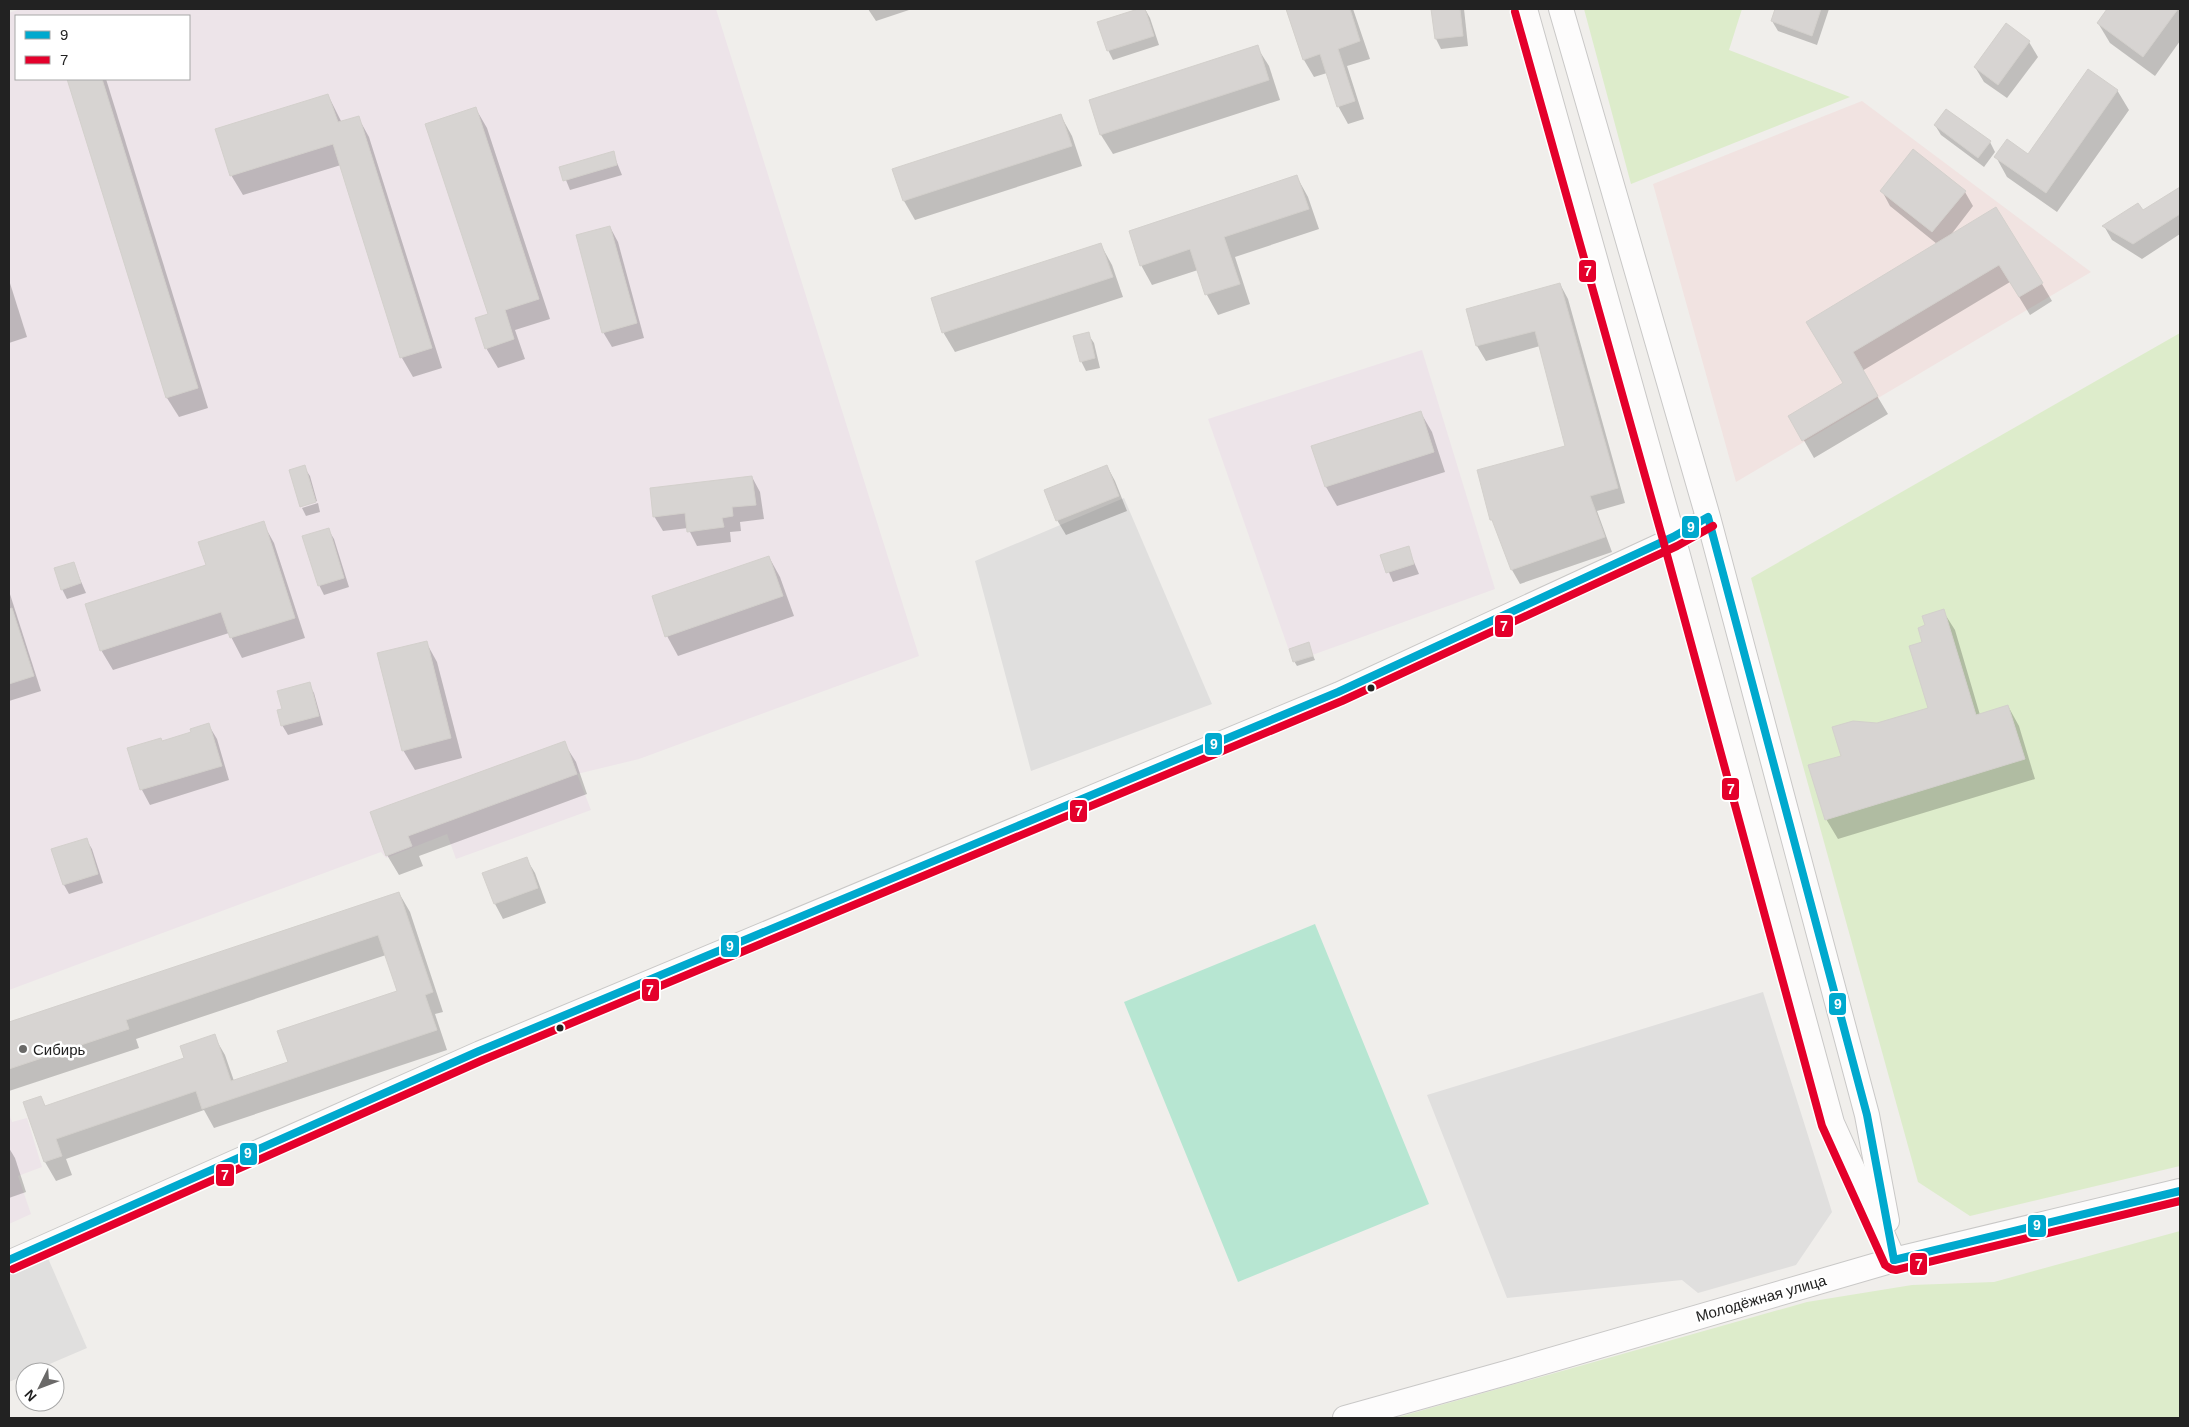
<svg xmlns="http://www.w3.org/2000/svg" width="2189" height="1427" viewBox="0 0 2189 1427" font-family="Helvetica,sans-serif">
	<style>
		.commercial { fill: #f1e3e1 }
		.industrial { fill: #ede4e9; fill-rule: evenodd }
		.grass { fill: #ddeccb }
		.pitch { fill: #b7e6d2 }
		.parking { fill: #e0dfde }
		.shadow { fill: #0003 }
		.building { fill: #d7d4d2; stroke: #d3d0cc }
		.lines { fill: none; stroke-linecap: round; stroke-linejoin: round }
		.minor-casing { stroke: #c9c8c7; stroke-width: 21 }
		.tertiary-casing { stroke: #c9c8c7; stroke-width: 26 }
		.minor { stroke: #fdfcfc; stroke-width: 19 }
		.tertiary { stroke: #fdfcfc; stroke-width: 24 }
		.bus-1-casing { stroke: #fff; stroke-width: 11 }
		.bus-2-casing { stroke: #fff; stroke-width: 11 }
		.bus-1 { stroke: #00a9ce; stroke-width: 8 }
		.bus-2 { stroke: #e4002b; stroke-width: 8 }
		.bus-dot { fill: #222; stroke: #fff; stroke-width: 2 }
		.poi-dot { fill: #6a6968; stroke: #fff; stroke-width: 2 }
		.labels { text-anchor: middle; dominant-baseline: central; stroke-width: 5; stroke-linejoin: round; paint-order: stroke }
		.poi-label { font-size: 15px; fill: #222; stroke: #fff; text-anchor: start }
		.street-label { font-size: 15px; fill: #222; stroke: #fff }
		.line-badge { stroke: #fff; stroke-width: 2 }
		.badge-label { font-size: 14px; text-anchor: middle; font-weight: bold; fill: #fff }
	</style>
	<rect width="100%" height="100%" fill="#f0eeeb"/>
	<!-- commercial -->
	<polygon class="commercial" points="1862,101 2091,272 1736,482 1653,184"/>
	<!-- industrial -->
	<g class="industrial">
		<path d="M20,9h696l203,647 -280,103 -62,15 14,36 -135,49 -9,-25 -61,24 -5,-6 -372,138v-977zM16,16h173v63h-173z"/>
		<polygon points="1422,350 1495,589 1293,662 1208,419"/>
		<polygon points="9,1114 12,1122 27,1118 42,1167 18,1176 31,1214 9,1224"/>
	</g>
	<!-- grass -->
	<g class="grass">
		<polygon points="1584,9 1742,9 1729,50 1850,97 1631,184"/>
		<polygon points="2180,333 2180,1166 1970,1216 1918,1182 1751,578"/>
		<polygon points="2180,1231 2180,1418 1395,1418 1807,1302 1912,1285 1994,1282"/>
	</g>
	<!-- pitch -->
	<polygon class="pitch" points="1315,924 1429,1204 1238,1282 1124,1002"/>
	<!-- parking -->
	<g class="parking">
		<polygon points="1124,498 1212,704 1031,771 975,561"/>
		<polygon points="1763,992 1832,1212 1796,1265 1698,1293 1682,1280 1507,1298 1427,1095"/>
		<polygon points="47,1256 87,1348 31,1372 25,1372 25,1375 9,1382 9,1273"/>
	</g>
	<!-- shadow -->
	<g class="shadow">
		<polygon points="868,9 912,9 876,21"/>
		<polygon points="1145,9 1150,18 1159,45 1113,60 1108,50 1099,23"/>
		<polygon points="1287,9 1353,9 1370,59 1347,66 1364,119 1348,124 1338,106 1327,73 1314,77 1304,60"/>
		<polygon points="1432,9 1464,9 1468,46 1441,49 1436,39"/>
		<polygon points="1776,9 1829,9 1817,45 1778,31 1772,21"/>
		<polygon points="2109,9 2180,9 2180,41 2155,76 2110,43 2098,23"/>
		<polygon points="2029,42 2038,57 2007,98 1984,82 1975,67"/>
		<polygon points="1257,47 1269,66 1280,100 1113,154 1101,135 1090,101"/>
		<polygon points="68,79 106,79 208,408 179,417 167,398"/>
		<polygon points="2117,90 2129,110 2057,212 2007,177 1996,157 2029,156"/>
		<polygon points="328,95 342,123 358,117 369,137 442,368 413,377 402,358 341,165 243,195 231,175"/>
		<polygon points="476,109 487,128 550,319 515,330 525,359 498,368 486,348 489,315"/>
		<polygon points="1061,116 1072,136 1082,166 915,220 904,201"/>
		<polygon points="1935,125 1990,142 1995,152 1984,167 1941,135"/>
		<polygon points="613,153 622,175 570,190 561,168"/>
		<polygon points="1297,177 1308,197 1319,229 1235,257 1250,304 1218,315 1207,295 1198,270 1152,285 1141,265"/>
		<polygon points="2180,188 2180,234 2142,259 2112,240 2104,226 2143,212"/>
		<polygon points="1882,191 1965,192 1973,206 1950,236 2042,284 2052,301 2030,315 2010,282 1862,371 1888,414 1814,458 1790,416 1845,384 1818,340 1937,244 1890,206"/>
		<polygon points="610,227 618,242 644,338 612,347 603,332"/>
		<polygon points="1101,245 1112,265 1123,297 955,352 943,332"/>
		<polygon points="9,280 27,337 9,343"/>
		<polygon points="1560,284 1568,299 1625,503 1597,511 1612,552 1520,584 1512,570 1498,530 1492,520 1567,447 1540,346 1486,361 1477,346 1467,310"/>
		<polygon points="1088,334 1094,343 1100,368 1086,371 1081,361"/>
		<polygon points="1421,413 1432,432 1445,472 1337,506 1326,487"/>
		<polygon points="1107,466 1115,481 1127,511 1066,535 1057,520"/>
		<polygon points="304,467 310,476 317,501 301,505 301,507 290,471"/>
		<polygon points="752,477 760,492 764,519 740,522 741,531 730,532 731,542 697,546 688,528 663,531 654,516"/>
		<polygon points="318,503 320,512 306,516 302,508"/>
		<polygon points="263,523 274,543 305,638 242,658 229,633 113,670 101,650"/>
		<polygon points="328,529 334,539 349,587 324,595 319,585"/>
		<polygon points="1408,548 1419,574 1393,582 1382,556"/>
		<polygon points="769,557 780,577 794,616 678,656 667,636"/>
		<polygon points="73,563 86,593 67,599 62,589"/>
		<polygon points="9,591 41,691 9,701"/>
		<polygon points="1943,611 1955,630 1980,715 2008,706 2019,726 2035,779 1838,839 1826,819 1842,756 1877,725 1930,709 1924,643 1927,626"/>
		<polygon points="426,642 437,662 462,758 415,770 403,750"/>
		<polygon points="1308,644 1315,660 1297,666 1294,661"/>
		<polygon points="309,684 314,693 323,725 288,735 282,725"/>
		<polygon points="208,724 217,739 229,780 150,805 142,790 129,749 162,742 192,733"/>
		<polygon points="564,743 576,762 587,794 419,856 423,866 399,875 387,855 372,813"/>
		<polygon points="86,839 92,849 103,883 69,894 64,885"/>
		<polygon points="526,858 535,873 546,903 503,919 495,904 484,874"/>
		<polygon points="399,893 410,912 443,1012 435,1014 447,1050 214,1128 204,1110 66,1159 72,1175 56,1181 45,1162 24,1103 40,1097 46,1107 186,1059 214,1036 225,1055 234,1081 289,1063 398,992 386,955 136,1039 139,1048 9,1091 9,1024"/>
		<polygon points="9,1148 15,1158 26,1192 9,1198"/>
	</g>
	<!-- building -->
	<g class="building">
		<polygon points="1138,9 1145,9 1154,36 1107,51 1097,22"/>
		<polygon points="1286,9 1350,9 1360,41 1338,49 1355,101 1337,107 1320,54 1303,60"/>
		<polygon points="1431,9 1460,9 1463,36 1435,39"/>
		<polygon points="1775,9 1821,9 1812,36 1771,21"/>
		<polygon points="2107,9 2178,9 2143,57 2097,23"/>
		<polygon points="2006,23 2030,41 1998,85 1974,67"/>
		<polygon points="1258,45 1269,80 1100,135 1089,100"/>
		<polygon points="2088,69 2118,90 2046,193 1994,157 2007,139 2028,154"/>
		<polygon points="67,79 102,79 198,388 166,398"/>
		<polygon points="328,94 338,122 359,116 432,348 400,358 333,144 230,176 215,129"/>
		<polygon points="476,107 539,299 505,310 514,339 485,349 475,318 488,314 425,124"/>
		<polygon points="1946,109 1991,141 1978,158 1934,125"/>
		<polygon points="1061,114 1072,146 903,201 892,169"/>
		<polygon points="1913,149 1966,191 1932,232 1880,191"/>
		<polygon points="614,151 617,165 563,181 559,167"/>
		<polygon points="1297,175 1309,209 1224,237 1240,284 1205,295 1190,249 1140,266 1129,231"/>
		<polygon points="2180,187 2180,214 2133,244 2102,226 2138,203 2143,210"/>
		<polygon points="1996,207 2043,283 2019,297 1999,265 1853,352 1878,396 1802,441 1788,416 1843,383 1806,322"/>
		<polygon points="610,226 637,323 602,333 576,235"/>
		<polygon points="1101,243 1113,277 942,333 931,298"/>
		<polygon points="1560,283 1618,488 1590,496 1605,537 1511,570 1492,520 1490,520 1477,470 1565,446 1535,331 1476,346 1466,309"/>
		<polygon points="1089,332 1095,358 1080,362 1073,336"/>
		<polygon points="1421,411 1434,452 1325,487 1311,446"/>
		<polygon points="305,465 316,502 300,507 289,470"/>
		<polygon points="1107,465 1119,496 1056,521 1044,490"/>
		<polygon points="752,476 756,505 732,507 733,516 722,518 724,527 687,532 685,513 653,517 650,488"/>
		<polygon points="264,521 295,618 230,638 221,612 100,651 85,604 206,565 198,542"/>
		<polygon points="329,528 344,578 318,586 302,536"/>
		<polygon points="1409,546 1414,564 1386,573 1380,555"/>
		<polygon points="769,556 783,596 665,637 652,596"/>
		<polygon points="74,562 81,583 61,590 54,568"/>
		<polygon points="12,608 34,676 9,684 9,609"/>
		<polygon points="1944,609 1976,715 2008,705 2025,759 1825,820 1808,765 1841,756 1832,727 1853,721 1877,723 1928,708 1909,646 1922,642 1918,628 1925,625 1922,616"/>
		<polygon points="427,641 451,738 402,751 377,653"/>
		<polygon points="1309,642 1313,656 1293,662 1289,649"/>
		<polygon points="310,682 319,716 281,726 277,710 282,709 277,691"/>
		<polygon points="209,723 222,766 140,790 127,748 161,738 162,741 191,732 190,729"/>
		<polygon points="565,741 577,774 408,836 412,846 386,856 370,812"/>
		<polygon points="87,838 98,874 63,885 51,849"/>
		<polygon points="527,857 538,888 494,904 482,873"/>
		<polygon points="399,892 433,992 425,995 437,1030 202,1109 196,1091 56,1139 62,1156 44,1162 23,1102 41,1096 45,1106 184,1058 180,1046 215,1034 231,1081 288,1062 277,1031 397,991 378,935 126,1020 129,1029 9,1069 9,1022"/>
	</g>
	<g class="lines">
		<!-- minor casing -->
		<g class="minor-casing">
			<polyline id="minor" points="9,1260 479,1051 1338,692 1673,537 1708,517"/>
		</g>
		<!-- tertiary casing -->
		<g class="tertiary-casing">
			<g id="tertiary">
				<polyline points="1525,9 1673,537 1832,1123 1894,1260"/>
				<polyline points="1561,9 1708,517 1867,1115 1887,1221"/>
				<polyline points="1345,1418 1506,1373 1894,1260 2180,1191"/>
			</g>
		</g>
		<!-- minor -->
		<use href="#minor" class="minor"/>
		<!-- tertiary -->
		<use href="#tertiary" class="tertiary"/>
		<!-- bus-1 casing -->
		<g class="bus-1-casing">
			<g id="bus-1">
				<polyline points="9,1260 479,1051 1338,692 1673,537 1708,517 1867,1115 1894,1260"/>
				<polyline points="1894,1260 2180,1191"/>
			</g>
		</g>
		<!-- bus-2 casing -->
		<g class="bus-2-casing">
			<g id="bus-2">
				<polyline points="1515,12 1663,540 1822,1126 1885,1265 1891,1269 1896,1270 2180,1201"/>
				<polyline points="13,1269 483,1060 1342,701 1677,546 1713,526"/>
			</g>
		</g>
		<!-- bus-1 -->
		<use href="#bus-1" class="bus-1"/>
		<!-- bus-2 -->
		<use href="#bus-2" class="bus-2"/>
	</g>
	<!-- markers -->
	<g class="bus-dot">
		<circle cx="1371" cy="688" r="4.5"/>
		<circle cx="560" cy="1028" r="4.5"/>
	</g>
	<circle class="poi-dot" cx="23" cy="1049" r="5"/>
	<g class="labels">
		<!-- poi labels -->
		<g class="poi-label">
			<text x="33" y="1049">Сибирь</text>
		</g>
		<!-- street labels -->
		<g class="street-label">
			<text transform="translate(1761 1298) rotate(-16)">Молодёжная улица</text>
		</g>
	</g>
	<g class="line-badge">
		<rect x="1578" y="259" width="19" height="24" rx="5" fill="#e4002b"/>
		<rect x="1681" y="515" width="19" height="24" rx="5" fill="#00a9ce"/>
		<rect x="1494" y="614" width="20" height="24" rx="5" fill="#e4002b"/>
		<rect x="1204" y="732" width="19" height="24" rx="5" fill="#00a9ce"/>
		<rect x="1721" y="777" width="19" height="24" rx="5" fill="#e4002b"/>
		<rect x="1069" y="799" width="19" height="24" rx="5" fill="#e4002b"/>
		<rect x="720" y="934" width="20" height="24" rx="5" fill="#00a9ce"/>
		<rect x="641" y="978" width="19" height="24" rx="5" fill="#e4002b"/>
		<rect x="1828" y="992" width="19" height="24" rx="5" fill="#00a9ce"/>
		<rect x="239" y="1142" width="19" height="24" rx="5" fill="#00a9ce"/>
		<rect x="215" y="1163" width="20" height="24" rx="5" fill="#e4002b"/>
		<rect x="2027" y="1214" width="20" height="24" rx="5" fill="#00a9ce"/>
		<rect x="1909" y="1252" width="19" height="24" rx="5" fill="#e4002b"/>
	</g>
	<g class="badge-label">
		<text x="1588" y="276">7</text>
		<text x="1691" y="532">9</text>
		<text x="1504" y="631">7</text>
		<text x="1214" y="749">9</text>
		<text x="1731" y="794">7</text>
		<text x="1079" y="816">7</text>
		<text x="730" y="951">9</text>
		<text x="650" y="995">7</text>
		<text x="1838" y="1009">9</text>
		<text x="248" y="1158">9</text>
		<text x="225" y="1180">7</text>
		<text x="2037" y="1230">9</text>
		<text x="1919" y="1269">7</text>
	</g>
	<!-- border -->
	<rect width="2189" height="1427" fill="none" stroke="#222222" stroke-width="20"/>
	<!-- legend -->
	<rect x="15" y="15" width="175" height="65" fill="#ffffff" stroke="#a7a7a7"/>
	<rect x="25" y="31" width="25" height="8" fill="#00a9ce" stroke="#a7a7a7"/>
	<text x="60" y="40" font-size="15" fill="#222222">9</text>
	<rect x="25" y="56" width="25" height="8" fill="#e4002b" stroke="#a7a7a7"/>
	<text x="60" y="65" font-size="15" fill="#222222">7</text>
	<!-- north arrow -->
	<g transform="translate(40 1387) rotate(228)"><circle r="24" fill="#ffffff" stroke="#a7a7a7"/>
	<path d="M0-4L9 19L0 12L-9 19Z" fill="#6a6968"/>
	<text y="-8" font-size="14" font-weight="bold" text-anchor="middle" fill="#222222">N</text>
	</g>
</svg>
